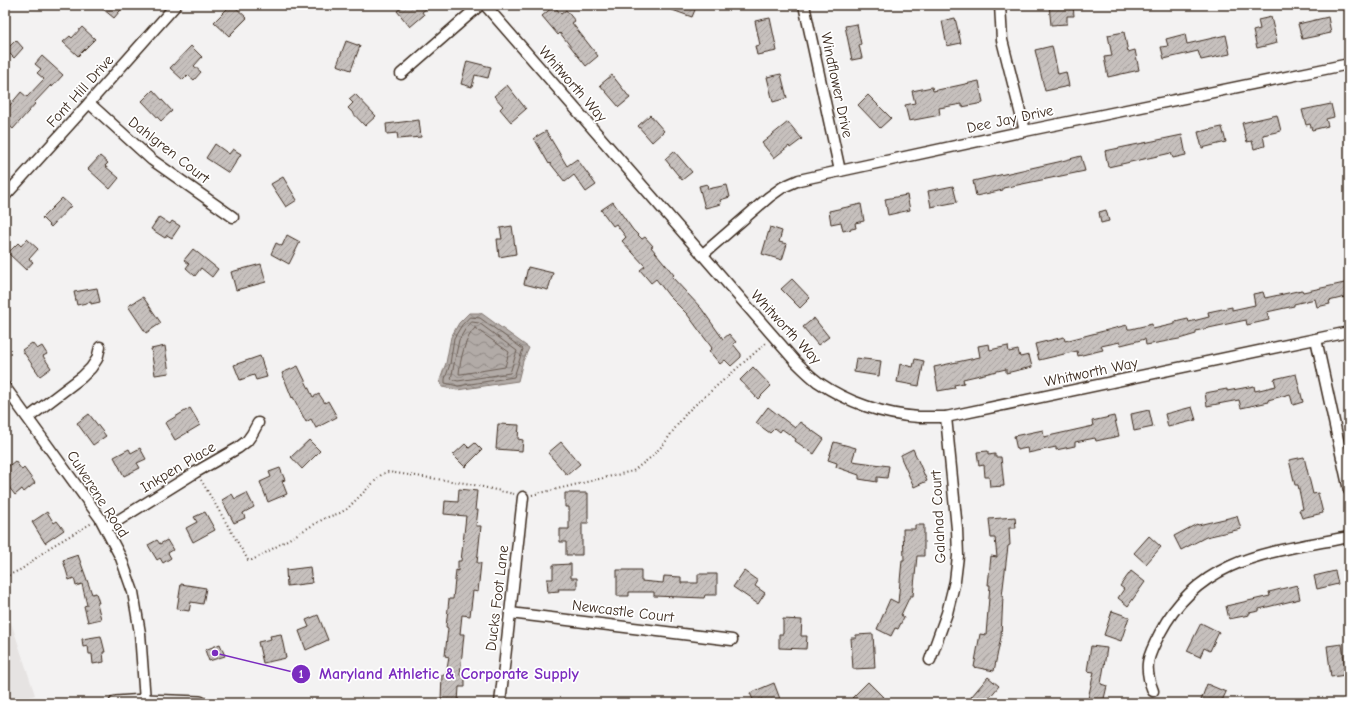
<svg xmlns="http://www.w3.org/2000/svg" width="1354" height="708" viewBox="0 0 1354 708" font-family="'Comic Neue',sans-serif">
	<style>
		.built { fill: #e6e3e2 }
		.water { fill: url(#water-waves); stroke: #827770 }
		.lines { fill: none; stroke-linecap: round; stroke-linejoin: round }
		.shore { stroke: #6b5e55; stroke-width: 1 }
		.building { fill: url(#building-hatch); stroke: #3b2a1e }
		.street-casing { stroke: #3b2a1e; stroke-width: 13 }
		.secondary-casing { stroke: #3b2a1e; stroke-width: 16 }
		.path { stroke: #3b2a1e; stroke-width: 2; stroke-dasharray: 1 3; stroke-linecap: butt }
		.street { stroke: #fff; stroke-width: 10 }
		.secondary { stroke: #fff; stroke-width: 13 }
		.labels { text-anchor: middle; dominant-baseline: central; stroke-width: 3.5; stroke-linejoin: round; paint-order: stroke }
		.street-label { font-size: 15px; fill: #3b2a1e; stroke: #fff }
		.leader { fill: none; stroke: #7b2cbf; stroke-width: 1.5 }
		.callout-dot { fill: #7b2cbf; stroke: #fff; stroke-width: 1.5 }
		.mark-label { font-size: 12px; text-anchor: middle; font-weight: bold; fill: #fff }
		.callout-label { font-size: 16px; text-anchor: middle; font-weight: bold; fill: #7b2cbf; stroke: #fff; stroke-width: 3.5; stroke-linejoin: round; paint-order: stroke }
	</style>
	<defs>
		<pattern id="water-waves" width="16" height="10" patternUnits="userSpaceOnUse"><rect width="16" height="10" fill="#b2aba7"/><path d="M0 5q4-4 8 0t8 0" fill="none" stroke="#928b87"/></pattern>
		<pattern id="building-hatch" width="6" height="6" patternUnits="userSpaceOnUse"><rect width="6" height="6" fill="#c6c0bd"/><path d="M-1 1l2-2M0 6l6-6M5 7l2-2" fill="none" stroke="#aba5a2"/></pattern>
	</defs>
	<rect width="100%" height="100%" fill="#f3f2f2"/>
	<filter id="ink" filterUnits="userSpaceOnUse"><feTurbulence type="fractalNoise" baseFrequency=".025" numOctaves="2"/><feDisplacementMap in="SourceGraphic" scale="8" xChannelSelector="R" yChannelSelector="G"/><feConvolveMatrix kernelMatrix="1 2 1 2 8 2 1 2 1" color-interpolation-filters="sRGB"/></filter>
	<g filter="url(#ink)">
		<!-- built -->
		<polygon class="built" points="5,604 35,695 14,703 5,703"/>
		<!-- water -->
		<polygon class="water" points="469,313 481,313 529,348 523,361 518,381 457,390 442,387 440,380 446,363 451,337 459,323"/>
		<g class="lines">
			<!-- shore -->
			<g class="shore">
				<polygon points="470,317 480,318 523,349 514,377 458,386 445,383 445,379 450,364 454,338 462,325"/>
				<polygon points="472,322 479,323 517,351 510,373 458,381 451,379 459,340 466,328"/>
				<path d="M475,328l34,24 -4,15 -44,7h-2c1,-13 6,-37 16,-46z"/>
			</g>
		</g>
		<!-- building -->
		<g class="building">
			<polygon points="98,5 125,5 114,18"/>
			<polygon points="231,5 233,5 247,18 229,36 214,22"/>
			<polygon points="405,5 431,5 422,12 424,15 410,27 397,11"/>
			<polygon points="661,5 697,5 692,17 661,6"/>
			<polygon points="1049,5 1073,5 1074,16 1067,16 1067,24 1051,25"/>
			<polygon points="554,6 561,14 566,10 575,21 572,23 598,56 586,66 560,33 558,35 542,16"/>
			<polygon points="1271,17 1277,43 1257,48 1253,31 1260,29 1258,20"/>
			<polygon points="1328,17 1331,33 1302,39 1298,24"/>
			<polygon points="770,18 777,51 757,55 755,46 760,45 755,21"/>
			<polygon points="955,18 961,43 947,46 942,21"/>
			<polygon points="857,24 861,44 859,45 862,58 852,60 845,26"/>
			<polygon points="82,27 95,39 78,56 63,42 70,36 72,38"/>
			<polygon points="1124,32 1128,52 1135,50 1139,70 1108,77 1104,57 1112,56 1108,35"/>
			<polygon points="1185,34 1187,44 1226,35 1230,54 1201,60 1198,51 1164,59 1161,47 1168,46 1166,39"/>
			<polygon points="16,40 23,48 14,58 6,50"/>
			<polygon points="346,41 360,46 351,70 337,65"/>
			<polygon points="191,46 202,57 194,66 201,72 194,80 188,75 183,80 170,68"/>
			<polygon points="1052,46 1058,74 1066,72 1069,86 1045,91 1035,50"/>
			<polygon points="42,56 63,75 52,87 51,85 34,103 35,104 13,129 5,122 5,111 21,92 27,97 44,79 37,73 41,69 35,64"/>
			<polygon points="467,61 491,67 488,78 475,75 472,87 461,84"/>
			<polygon points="781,74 787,98 773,102 767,77"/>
			<polygon points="612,75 630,98 619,107 600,85"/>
			<polygon points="979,81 983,103 962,107 962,104 939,108 940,115 909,121 905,105 915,103 912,91 932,87 933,91"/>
			<polygon points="507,85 526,109 511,122 500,109 503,106 494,96"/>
			<polygon points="153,90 172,111 161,121 142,101"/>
			<polygon points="355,94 376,116 365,126 348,108 353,103 349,99"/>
			<polygon points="868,95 891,118 880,128 858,105"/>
			<polygon points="1331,104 1334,117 1326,119 1328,126 1312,130 1310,124 1306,125 1302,110"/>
			<polygon points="650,115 664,131 652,142 638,126"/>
			<polygon points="1277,115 1281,131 1263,135 1265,146 1254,149 1252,141 1247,142 1242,123"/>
			<polygon points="419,120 421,137 398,139 397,133 387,134 386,124"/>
			<polygon points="788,122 802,139 790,148 789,146 774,158 762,143"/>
			<polygon points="1222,127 1226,142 1202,148 1198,132"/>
			<polygon points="546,131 567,166 577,159 596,185 586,192 574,175 565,182 550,163 549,164 534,138"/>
			<polygon points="1182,135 1186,155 1173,158 1171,153 1108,167 1105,151"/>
			<polygon points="215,144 229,154 233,149 241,154 229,173 206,158"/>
			<polygon points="674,151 692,172 682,180 665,159"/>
			<polygon points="100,156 108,163 105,166 119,178 110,189 88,169"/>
			<polygon points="1081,156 1085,171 1003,188 1003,190 976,196 973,181 1058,162"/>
			<polygon points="283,177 297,200 286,207 271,184"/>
			<polygon points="707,184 708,189 727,185 730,197 720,200 721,204 705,208 699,186"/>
			<polygon points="953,186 957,202 931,207 928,191"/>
			<polygon points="907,195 910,210 888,215 885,199"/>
			<polygon points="62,198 71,206 51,227 42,218"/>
			<polygon points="613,202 633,230 642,239 645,237 653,246 651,247 674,275 672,277 701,308 723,339 729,334 736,342 733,344 741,354 741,357 731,366 725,360 720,364 709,351 712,348 687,314 669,296 656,279 651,283 640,270 645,266 622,241 626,237 616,224 613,226 601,210"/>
			<polygon points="861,204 864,221 855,223 856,228 843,231 841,222 831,224 829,211"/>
			<polygon points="1106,210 1109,221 1101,223 1099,212"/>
			<polygon points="159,217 170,224 172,221 180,226 172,238 167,235 165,238 151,229"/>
			<polygon points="512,226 516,254 499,257 497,239 502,239 500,228"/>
			<polygon points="770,227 782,231 779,242 787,244 782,260 762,254"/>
			<polygon points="287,235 300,242 289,264 271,254 276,243 282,246"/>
			<polygon points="27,239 38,249 29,259 33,262 26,270 8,253 18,243 21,246"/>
			<polygon points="193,249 218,269 212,277 201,268 195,276 186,268 189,264 184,260"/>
			<polygon points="261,264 266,282 236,290 231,272"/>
			<polygon points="528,267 553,273 548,290 524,284"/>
			<polygon points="792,279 810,298 800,308 781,289"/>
			<polygon points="1349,282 1349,296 1329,301 1330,304 1317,307 1315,299 1294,304 1294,306 1267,312 1269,320 1247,325 1246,320 1204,329 1196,331 1196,334 1179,339 1146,345 1145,339 1121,345 1120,342 1101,346 1103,350 1078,356 1077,351 1039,360 1035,344 1064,337 1065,341 1127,325 1128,329 1131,329 1152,324 1153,329 1175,324 1175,322 1188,319 1189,322 1209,317 1208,312 1232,307 1232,310 1255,305 1253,294 1263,292 1265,298 1302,290 1303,292"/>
			<polygon points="97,288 100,302 91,304 91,302 77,305 74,292"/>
			<polygon points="143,297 161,323 146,333 128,306"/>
			<polygon points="814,318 829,337 818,345 803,327"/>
			<polygon points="32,343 37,349 42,346 47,354 43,356 51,368 40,376 22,350"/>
			<polygon points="989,344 990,350 1008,346 1009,352 1018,350 1020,357 1029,355 1032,367 1006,373 1006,369 963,379 964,383 954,385 955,388 938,391 934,367 980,357 978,346"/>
			<polygon points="165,346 169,373 155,375 151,349"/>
			<polygon points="260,356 267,377 256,380 254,375 240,380 234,365"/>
			<polygon points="856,358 881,361 879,376 854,372"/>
			<polygon points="915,359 924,361 919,386 897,382 900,364 913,367"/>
			<polygon points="298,366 313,397 319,394 325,403 328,401 337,417 316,428 311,419 306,422 293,397 292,398 282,373"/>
			<polygon points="753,367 771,386 758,399 740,380"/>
			<polygon points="1296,374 1303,402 1293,405 1290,394 1268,400 1269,402 1241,408 1239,400 1207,406 1205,393 1227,389 1227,391 1254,386 1255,391 1276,386 1274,379"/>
			<polygon points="768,407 795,428 800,422 824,439 814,454 795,441 796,439 782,429 780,432 775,428 770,433 756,423"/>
			<polygon points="1192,407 1196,420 1168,427 1165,414"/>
			<polygon points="190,408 200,425 175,440 165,423"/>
			<polygon points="1149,410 1153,427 1134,431 1131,414"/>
			<polygon points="89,414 106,436 93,445 77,423"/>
			<polygon points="1114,416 1119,436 1096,441 1095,438 1075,442 1075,446 1056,450 1056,447 1028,453 1027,448 1017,450 1014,436 1043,430 1044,437 1093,426 1092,421"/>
			<polygon points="498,424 519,425 518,439 523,440 522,451 496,449"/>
			<polygon points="309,440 320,451 302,469 291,457"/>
			<polygon points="561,442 580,464 567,475 548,453"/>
			<polygon points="834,442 856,448 852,461 889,466 887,478 877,477 877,482 859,479 859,475 836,467 837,463 828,460"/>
			<polygon points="475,443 482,450 465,467 453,455 465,444 469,448"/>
			<polygon points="140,448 146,459 137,463 140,468 124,476 114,457 129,449 131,453"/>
			<polygon points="913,449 927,481 914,487 901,458 901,455"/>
			<polygon points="988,451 988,455 995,454 995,457 1001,457 1004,486 990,487 989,477 985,477 984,465 979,466 977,452"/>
			<polygon points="1304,457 1313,494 1318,493 1323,513 1302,518 1299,510 1303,509 1298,485 1295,485 1289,460"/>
			<polygon points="15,461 22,470 24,468 35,483 24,492 22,489 15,495 5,482 5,478 10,474 6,468"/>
			<polygon points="280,468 285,480 282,481 287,494 268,502 260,482 271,477 269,472"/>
			<polygon points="459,489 477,491 475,510 478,510 476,526 481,526 477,563 481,563 478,592 473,591 470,616 462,615 460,634 464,634 460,675 465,676 465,687 459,687 458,702 441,700 442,675 446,675 449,657 445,656 448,628 446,627 449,599 453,599 456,570 458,571 458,561 461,561 466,516 444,514 445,501 458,502"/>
			<polygon points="247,493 254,507 243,513 245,518 234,523 222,500 232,494 235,499"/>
			<polygon points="565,493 588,493 588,523 582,523 582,555 566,555 566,542 560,542 560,529 569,529 569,507 565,507"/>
			<polygon points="47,512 54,523 57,521 64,530 45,543 32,522"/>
			<polygon points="205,512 215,530 193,542 186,528 197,522 194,517"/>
			<polygon points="1237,516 1241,529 1206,537 1181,550 1174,536 1197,524 1198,525"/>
			<polygon points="1015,517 1016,528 1009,528 1010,545 1008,546 1002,596 1003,596 1001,637 994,671 974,667 980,634 986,635 990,585 988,585 991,556 997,557 995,538 991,538 989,519"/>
			<polygon points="915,525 924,525 924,556 917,556 913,596 910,596 901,615 904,617 898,629 895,628 891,636 877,629 890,599 898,603 902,560 904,560 903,529 915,529"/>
			<polygon points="1149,536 1161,547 1146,564 1134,553"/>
			<polygon points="157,540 160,544 167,540 173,550 168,553 171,558 163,563 160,558 157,560 148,545"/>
			<polygon points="78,555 92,594 96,593 99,603 97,603 101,619 88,622 84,606 87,605 82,584 76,586 74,578 69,580 63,560"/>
			<polygon points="571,564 571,578 577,578 577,589 558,589 559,591 548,592 547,579 553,579 553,565"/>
			<polygon points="310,567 312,583 287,586 286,570"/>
			<polygon points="617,570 641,570 641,581 663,583 664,576 681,577 681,583 698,583 698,574 717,574 717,595 705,595 704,598 654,596 654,592 629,592 629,596 617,596"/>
			<polygon points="744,571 758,581 755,586 765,593 758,604 733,587"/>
			<polygon points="1131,571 1145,582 1128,606 1118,598 1124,589 1120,586"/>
			<polygon points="1335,571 1338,584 1317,589 1314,576"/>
			<polygon points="181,584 206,588 203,604 191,602 189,611 177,609"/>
			<polygon points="1297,585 1300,599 1259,609 1259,611 1249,613 1249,615 1229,619 1226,606 1270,596 1269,592"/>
			<polygon points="1112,611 1129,617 1121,641 1104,635"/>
			<polygon points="318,615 328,640 306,650 299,631 309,627 306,620"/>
			<polygon points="783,619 802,620 801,636 807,636 806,649 779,648 779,634 783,634"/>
			<polygon points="1201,623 1219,632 1210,651 1204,648 1200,657 1187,651"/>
			<polygon points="281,634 286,658 263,663 258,642 271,639 270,636"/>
			<polygon points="873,634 875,668 853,669 851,638 856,638 856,635"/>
			<polygon points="101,636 105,652 103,652 104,662 93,664 92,654 89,654 88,646 83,647 82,639"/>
			<polygon points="220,644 225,656 209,661 205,650"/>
			<polygon points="1342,644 1346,675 1331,677 1327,646"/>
			<polygon points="1091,646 1107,648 1101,684 1107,686 1103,703 1087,703 1094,672 1087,671"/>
			<polygon points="988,677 999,686 985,703 966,703"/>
			<polygon points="868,682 889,703 857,703 852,698"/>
			<polygon points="774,683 780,699 770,703 764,703 762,699 754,702 750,693"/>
			<polygon points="1207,684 1226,692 1221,703 1200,703"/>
		</g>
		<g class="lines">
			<!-- street casing -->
			<g class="street-casing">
				<g id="street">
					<path d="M485,5l310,356c7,7 15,15 23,21 29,20 66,33 101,35 9,0 18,0 27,0l403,-85"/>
					<polyline points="804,5 840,171"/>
					<polyline points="1000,5 1002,40 1025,131"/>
					<polyline points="401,74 480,5"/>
					<polyline points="89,103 152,160 233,217"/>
					<polyline points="5,196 89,103 176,5"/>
					<polyline points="702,255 769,197 783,187 799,180 840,171 1025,131 1349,64"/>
					<polyline points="1316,339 1349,490"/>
					<polyline points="5,387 100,518 121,558 133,592 140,633 145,701"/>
					<polyline points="28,418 82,377 91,368 97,359 100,347"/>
					<polyline points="106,528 196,472 238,448 247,441 252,434 258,423"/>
					<polyline points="510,613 732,640"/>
					<polyline points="930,660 947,613 955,581 958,556 957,529 946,417"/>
					<path d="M1153,691c-10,-25 -5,-35 7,-58 40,-77 113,-81 189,-96"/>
					<polyline points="500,703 523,497"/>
				</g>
			</g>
			<!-- secondary casing -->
			<g class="secondary-casing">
				<polyline id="secondary" points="116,703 145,701 200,703"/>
			</g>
			<!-- path -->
			<g class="path">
				<polyline points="201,480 248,560 252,560 260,556 325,518 340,513 347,509 382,474 388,472 465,483 514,494"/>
				<polyline points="532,495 633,471 650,458 664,444 673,431 687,412 766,343"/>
				<polyline points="5,577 22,569 49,548 92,523"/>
			</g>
			<!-- street -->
			<use href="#street" class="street"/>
			<!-- secondary -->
			<use href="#secondary" class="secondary"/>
		</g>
	</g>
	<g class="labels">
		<!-- street labels -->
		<g class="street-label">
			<text transform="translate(573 84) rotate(49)">Whitworth Way</text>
			<text transform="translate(837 85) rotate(78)">Windflower Drive</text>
			<text transform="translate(80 91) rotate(-48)">Font Hill Drive</text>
			<text transform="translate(1010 119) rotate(-12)">Dee Jay Drive</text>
			<text transform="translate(169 150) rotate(38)">Dahlgren Court</text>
			<text transform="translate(786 327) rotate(47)">Whitworth Way</text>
			<text transform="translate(1091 372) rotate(-12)">Whitworth Way</text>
			<text transform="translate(178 467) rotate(-31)">Inkpen Place</text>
			<text transform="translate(98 494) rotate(57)">Culverene Road</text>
			<text transform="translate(938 517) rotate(-93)">Galahad Court</text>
			<text transform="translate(497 598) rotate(-83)">Ducks Foot Lane</text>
			<text transform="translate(623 611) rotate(7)">Newcastle Court</text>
		</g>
	</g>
	<!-- callouts -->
	<path class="leader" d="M215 653L301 674"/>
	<g class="callout-dot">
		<circle cx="215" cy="653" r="4"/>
		<circle cx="301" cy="674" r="10"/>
	</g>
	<g class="mark-label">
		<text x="301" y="678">1</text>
	</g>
	<g class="callout-label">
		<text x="449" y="679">Maryland Athletic &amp; Corporate Supply</text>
	</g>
	<!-- margin -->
	<rect width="1354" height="708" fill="none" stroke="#fff" stroke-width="20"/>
	<rect x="10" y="10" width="1334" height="688" fill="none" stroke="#3b2a1e" stroke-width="1.5" filter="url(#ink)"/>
</svg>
